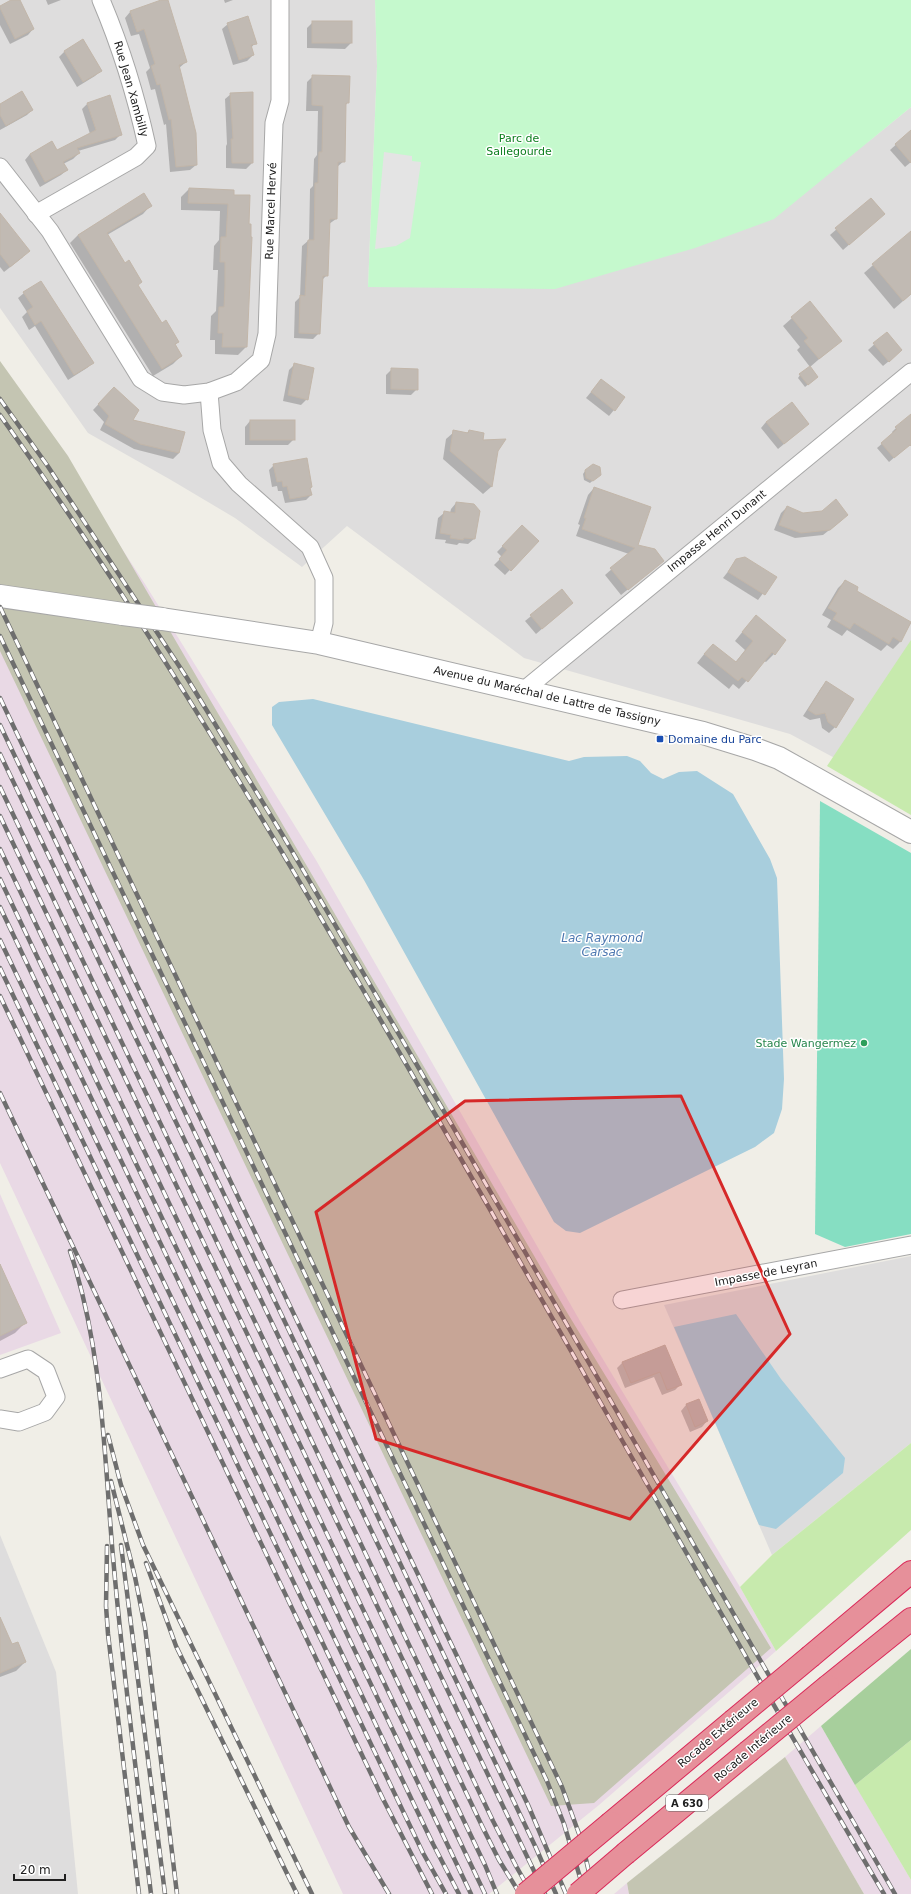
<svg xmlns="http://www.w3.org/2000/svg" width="911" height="1894" viewBox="0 0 911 1894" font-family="'DejaVu Sans',sans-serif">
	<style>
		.residential { fill: #dedddd }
		.industrial { fill: #e9d9e5 }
		.construction { fill: #c4c5b2 }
		.grass { fill: #c7eaad }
		.forest { fill: #a7cf9c }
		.park { fill: #c5f9cd }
		.pitch { fill: #86dec2 }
		.parking { fill: #e4e4e4 }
		.water { fill: #a8cedd }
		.shadow { fill: #0003 }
		.building { fill: #c1bab3; stroke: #c2b6a9 }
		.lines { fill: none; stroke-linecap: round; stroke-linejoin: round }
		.minor-casing { stroke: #a7a7a7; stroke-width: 19 }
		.tertiary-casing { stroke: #a7a7a7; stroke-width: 24 }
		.motorway-casing { stroke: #da2959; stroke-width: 24 }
		.minor { stroke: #fff; stroke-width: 17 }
		.tertiary { stroke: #fff; stroke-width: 22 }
		.motorway { stroke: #e6909a; stroke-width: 22 }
		.rail-casing { stroke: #6e6e6e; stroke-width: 4.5 }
		.rail { stroke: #fff; stroke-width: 3; stroke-dasharray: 9; stroke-linecap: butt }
		.tertiary-bridge-casing { stroke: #a7a7a7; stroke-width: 24; stroke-linecap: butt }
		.motorway-bridge-casing { stroke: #da2959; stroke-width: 24; stroke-linecap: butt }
		.tertiary-bridge { stroke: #fff; stroke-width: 22 }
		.motorway-bridge { stroke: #e6909a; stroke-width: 22 }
		.marked { fill: #d62828; fill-opacity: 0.2; stroke: #d62828; stroke-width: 3; stroke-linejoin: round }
		.transit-dot { fill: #1a4fb4; stroke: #fff; stroke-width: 1.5 }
		.leisure-dot { fill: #2e9e5b; stroke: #fff; stroke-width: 1.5 }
		.labels { text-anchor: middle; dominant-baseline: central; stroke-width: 3; stroke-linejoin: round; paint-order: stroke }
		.shield { fill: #fff; stroke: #636363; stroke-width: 1 }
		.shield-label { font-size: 10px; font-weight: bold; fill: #202020 }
		.street-label { font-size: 11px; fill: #202020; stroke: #fff }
		.park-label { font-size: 11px; fill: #0d7f1e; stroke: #fff }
		.transit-label { font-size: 11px; fill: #164399; stroke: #fff; text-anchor: start }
		.leisure-label { font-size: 11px; fill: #27864d; stroke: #fff; text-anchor: end }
		.water-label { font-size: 12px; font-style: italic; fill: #4c77b0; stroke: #fff }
	</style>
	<rect width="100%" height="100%" fill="#f0eee7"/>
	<!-- residential -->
	<g class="residential">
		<polygon points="0,0 375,0 377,66 368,287 868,142 911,107 911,799 790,734 524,658 347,526 302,567 235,518 171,480 88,433 0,308"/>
		<polygon points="911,1256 911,1443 772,1555 664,1305"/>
		<polygon points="0,1535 56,1672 78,1894 0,1894"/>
	</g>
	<!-- industrial -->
	<g class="industrial">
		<polygon points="0,372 60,454 145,584 316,860 580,1321 740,1587 776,1651 599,1805 489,1894 343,1894 0,1163"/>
		<polygon points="0,1194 61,1333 0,1355"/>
		<polygon points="821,1726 911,1880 911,1894 864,1894 785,1757"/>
		<polygon points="627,1883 629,1894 614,1894"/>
	</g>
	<!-- construction -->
	<g class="construction">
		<polygon points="0,361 68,456 568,1314 771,1648 594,1803 551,1806 0,651"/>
		<polygon points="785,1757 864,1894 629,1894 627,1883"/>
	</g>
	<!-- grass -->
	<g class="grass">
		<polygon points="911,640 911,815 827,766"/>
		<polygon points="911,1443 911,1530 776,1651 740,1587 772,1555"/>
		<polygon points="911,1740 911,1880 855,1785"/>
	</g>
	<!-- forest -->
	<polygon class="forest" points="911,1649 911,1740 855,1785 821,1726"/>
	<!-- park -->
	<polygon class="park" points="375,0 911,0 911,107 774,219 695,248 555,289 368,287 377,66"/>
	<!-- pitch -->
	<polygon class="pitch" points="820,801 911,853 911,1234 845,1247 815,1234"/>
	<!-- parking -->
	<polygon class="parking" points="384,152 412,156 412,161 421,162 410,238 396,246 375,249"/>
	<!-- water -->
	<g class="water">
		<polygon points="313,699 569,761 584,757 627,756 640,761 651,773 663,779 679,772 697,771 733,794 770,859 777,878 784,1079 782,1109 774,1133 755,1147 580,1233 566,1231 554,1222 364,880 272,725 272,707 279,702"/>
		<polygon points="736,1314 781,1379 845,1458 843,1473 776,1529 759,1525 674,1327"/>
	</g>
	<!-- shadow -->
	<g class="shadow">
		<polygon points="14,0 19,0 33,29 28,35 10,44 0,25 0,7"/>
		<polygon points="46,0 61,0 48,5"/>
		<polygon points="164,0 166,0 186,62 179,68 196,165 190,170 170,172 166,124 164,125 155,89 151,90 146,72 150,68 139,34 131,36 125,18 130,12"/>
		<polygon points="224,0 233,0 225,3"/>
		<polygon points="313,22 351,43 345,49 307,48 307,28"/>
		<polygon points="228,24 255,43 251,48 253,55 247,61 233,65 222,29"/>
		<polygon points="65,51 101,70 95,76 77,87 59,57"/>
		<polygon points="313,76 348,102 345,106 344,161 337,167 336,219 329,224 327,275 321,281 319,333 313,339 294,338 295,302 300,297 302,246 309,240 310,189 313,186 314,159 317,155 318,111 306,111 307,82"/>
		<polygon points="231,94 252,163 246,169 226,168 226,146 227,144 225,99"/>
		<polygon points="88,103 121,134 115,140 78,151 79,153 73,159 63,164 67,170 61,175 40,187 25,160 30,154 56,151 90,134 82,109"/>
		<polygon points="0,105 32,110 27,115 0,130"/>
		<polygon points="911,131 911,162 905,167 890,150"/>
		<polygon points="189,189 233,191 246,347 238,355 215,354 215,340 210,340 211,316 216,311 218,270 213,270 214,246 219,240 220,211 181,210 181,197"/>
		<polygon points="144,195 150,206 143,214 107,235 161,324 178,342 175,345 181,356 173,364 153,376 70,243 78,235"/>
		<polygon points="871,199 884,214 843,250 830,235"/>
		<polygon points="0,215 23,257 4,272 0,267"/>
		<polygon points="911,232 911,294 894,309 864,273"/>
		<polygon points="24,293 93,362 87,368 68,380 35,326 29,330 22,317 27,312 18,298"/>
		<polygon points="792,318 840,341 810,367 797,350 800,347 783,326"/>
		<polygon points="887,333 895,356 883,366 868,350"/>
		<polygon points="295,364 307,399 301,405 283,401 289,370"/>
		<polygon points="392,369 417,389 411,395 386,394 386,375"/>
		<polygon points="800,375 815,379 805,387 798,378"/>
		<polygon points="601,380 614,410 609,416 586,398"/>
		<polygon points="108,394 132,420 183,433 179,453 173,459 134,449 100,430 104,422 93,410"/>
		<polygon points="911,415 911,443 889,462 877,448 893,434 892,432 896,428"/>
		<polygon points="250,421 294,439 288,445 245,445 245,427"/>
		<polygon points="766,422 808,424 778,449 761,428"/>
		<polygon points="469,431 497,450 491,487 483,494 443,459 446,439 454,432 467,433"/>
		<polygon points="274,465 311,487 310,489 311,495 306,500 285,503 282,491 278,491 277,486 272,487 269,470"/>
		<polygon points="585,471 597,477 590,483 584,480 583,474"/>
		<polygon points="594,488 637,546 663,561 621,595 605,575 629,554 576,536 580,525 578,524 588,495"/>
		<polygon points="456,503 474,539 468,544 459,543 457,545 445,543 446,540 435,539 438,518 444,513 450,513 451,509"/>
		<polygon points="787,507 803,514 842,520 823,535 795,538 774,530 781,513"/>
		<polygon points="522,526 538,541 505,575 494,565 502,557 497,552"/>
		<polygon points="737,560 775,577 758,600 723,578"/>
		<polygon points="845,581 856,591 911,623 900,642 893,649 887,645 881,651 847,630 842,636 827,627 831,620 822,615 838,588"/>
		<polygon points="562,591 572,603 536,634 525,621"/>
		<polygon points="748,625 774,654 766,662 764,661 739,689 733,684 729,689 697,663 705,653 735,663 745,650 735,641"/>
		<polygon points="826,682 835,727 829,733 822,728 820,718 810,720 803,716 821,688"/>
		<polygon points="0,1267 26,1322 15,1333 0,1341"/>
		<polygon points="665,1347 681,1384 675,1390 662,1395 654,1377 625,1388 617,1368 622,1363"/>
		<polygon points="698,1400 707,1421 702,1427 690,1432 681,1411 686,1405"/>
		<polygon points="0,1618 11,1646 25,1662 16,1671 0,1677"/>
	</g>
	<!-- building -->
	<g class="building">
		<polygon points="11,0 20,0 34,29 15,39 0,8 0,6"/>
		<polygon points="161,0 168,0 187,62 179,65 196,133 197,165 176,167 171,119 169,120 160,84 157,85 151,66 155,64 144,29 137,32 130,11"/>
		<polygon points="248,16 257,44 251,45 254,55 239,60 227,23"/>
		<rect x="312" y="21" width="40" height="22"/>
		<polygon points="83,39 102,71 83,82 64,51"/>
		<polygon points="312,75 350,76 349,103 346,103 345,162 338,162 337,219 330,219 328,276 323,276 320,334 299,333 300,295 305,296 308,240 314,240 315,183 318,183 319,152 322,152 323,106 312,105"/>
		<polygon points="22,91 33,110 6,126 0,115 0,104"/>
		<polygon points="253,92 253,163 232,163 231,139 233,139 230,93"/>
		<polygon points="110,95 122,135 77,148 80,153 63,162 68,170 45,182 30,154 52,141 57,150 96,130 87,103"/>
		<polygon points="911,130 911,163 895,144"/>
		<polygon points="189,188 234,190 234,195 250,195 249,224 251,224 251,237 252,237 247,347 222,347 223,333 218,333 219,307 224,307 225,285 225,262 220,262 221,237 226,237 228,204 188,203"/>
		<polygon points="144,193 152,206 107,233 125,263 129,260 142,282 138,285 162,323 166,320 179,342 175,344 182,356 162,369 78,235"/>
		<polygon points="871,198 885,214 849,245 835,228"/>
		<polygon points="0,213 30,251 10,267 0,254"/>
		<polygon points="911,231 911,294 903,301 872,264"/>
		<polygon points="41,281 94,363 74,375 41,321 35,325 27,311 33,307 23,292"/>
		<polygon points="810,301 842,341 819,359 804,341 808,338 791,317"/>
		<polygon points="887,332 902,350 889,362 873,343"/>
		<polygon points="294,363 314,368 308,400 288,395"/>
		<polygon points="810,366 818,377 808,385 799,374"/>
		<polygon points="391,368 418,369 418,390 391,389"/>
		<polygon points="601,379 625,397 615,411 591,392"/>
		<polygon points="114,387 139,410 133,420 185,432 179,453 140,444 105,424 109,416 98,404"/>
		<polygon points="792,402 809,424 784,444 766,422"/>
		<polygon points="911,414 911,446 910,445 894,458 881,443 897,429 895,427"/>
		<rect x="250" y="420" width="45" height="20"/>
		<polygon points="453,430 468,433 469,430 484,433 483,440 506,439 498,451 492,487 450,451"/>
		<polygon points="307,458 312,487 310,488 312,495 290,499 287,486 283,487 282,481 277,482 273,464"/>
		<polygon points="593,464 600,467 601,475 593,481 586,478 585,470"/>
		<polygon points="594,487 651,507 638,545 655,549 664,561 628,590 610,568 635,548 582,529 586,518 584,518"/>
		<polygon points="836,499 848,515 830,530 801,533 779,525 787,506 803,513 822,511"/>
		<polygon points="456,502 474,504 480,511 475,539 464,538 463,540 450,538 451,535 440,533 444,511 455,513"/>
		<polygon points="522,525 539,541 511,571 499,559 507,550 502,546"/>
		<polygon points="745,557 777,577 765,595 728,572 736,559"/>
		<polygon points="845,580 858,587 857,591 911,622 901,642 893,637 889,644 854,623 850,629 833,619 837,613 828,608"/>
		<polygon points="562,589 573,603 542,629 530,615"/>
		<polygon points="756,615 786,640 775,655 772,652 748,682 742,677 738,681 704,654 713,644 736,662 753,641 742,632"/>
		<polygon points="826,681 854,699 836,728 828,722 825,713 816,715 808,710"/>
		<polygon points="0,1264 27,1323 0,1336"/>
		<polygon points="665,1345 682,1385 667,1390 660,1372 631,1383 622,1362"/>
		<polygon points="699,1399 708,1421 695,1427 686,1404"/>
		<polygon points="0,1617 12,1644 18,1642 26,1662 0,1673"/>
	</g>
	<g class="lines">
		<!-- minor casing -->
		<g class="minor-casing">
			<g id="minor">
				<polyline points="0,167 50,231 141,379 162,392 184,395 209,392 236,382 261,360 267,334 274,123 280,101 280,0"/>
				<path d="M36,214l100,-57 11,-11c-11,-50 -26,-99 -46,-146"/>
				<polyline points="209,392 212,430 221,463 239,484 310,547 324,578 324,623 319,643"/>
				<polyline points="523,691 911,372"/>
				<polyline points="622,1300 911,1245"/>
				<polyline points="0,1369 28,1359 46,1371 56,1397 45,1412 19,1422 0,1419"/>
			</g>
		</g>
		<!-- tertiary casing -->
		<g class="tertiary-casing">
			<g id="tertiary">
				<polyline points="0,596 123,614"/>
				<polyline points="162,619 319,643 703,733 755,749 779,758 911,832"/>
			</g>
		</g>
		<!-- motorway casing -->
		<g class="motorway-casing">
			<g id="motorway">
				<polyline points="811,1656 911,1572"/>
				<polyline points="828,1686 911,1619"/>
				<polyline points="611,1823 733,1721"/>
				<polyline points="626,1853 748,1752"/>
			</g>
		</g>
		<!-- minor -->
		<use href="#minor" class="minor"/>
		<!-- tertiary -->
		<use href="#tertiary" class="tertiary"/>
		<!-- motorway -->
		<use href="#motorway" class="motorway"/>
		<!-- rail casing -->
		<g class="rail-casing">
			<g id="rail">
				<polyline points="0,399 47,465 187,678 282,834 449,1120 895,1894"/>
				<path d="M0,415c151,212 283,436 413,661 158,272 311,547 471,818"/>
				<polyline points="0,607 562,1787 582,1842 594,1894"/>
				<polyline points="0,636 547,1781 564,1824 585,1894"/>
				<polyline points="0,698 528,1805 566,1894"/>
				<polyline points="0,725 536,1848 556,1894"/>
				<polyline points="0,754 545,1894"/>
				<polyline points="0,787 493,1821 516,1866 532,1894"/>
				<polyline points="0,816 483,1828 499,1860 520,1894"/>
				<polyline points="0,849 485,1865 497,1894"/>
				<polyline points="0,879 485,1894"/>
				<polyline points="0,907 471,1894"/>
				<polyline points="0,940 433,1844 459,1894"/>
				<polyline points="0,968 423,1853 446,1894"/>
				<polyline points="0,996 383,1799 432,1894"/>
				<polyline points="0,1093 349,1827 389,1894"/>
				<path d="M70,1251c33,99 34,204 43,306 10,113 24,225 38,337"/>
				<polyline points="108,1435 121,1485 143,1545 312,1894"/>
				<polyline points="111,1481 135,1577 145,1627 177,1894"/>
				<polyline points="121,1545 165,1894"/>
				<polyline points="107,1546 106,1606 108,1634 139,1894"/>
				<polyline points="146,1563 176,1646 297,1894"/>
			</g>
		</g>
		<!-- rail -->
		<use href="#rail" class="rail"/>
		<!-- tertiary-bridge casing -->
		<g class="tertiary-bridge-casing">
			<polyline id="tertiary-bridge" points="123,614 162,619"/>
		</g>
		<!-- motorway-bridge casing -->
		<g class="motorway-bridge-casing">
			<g id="motorway-bridge">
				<polyline points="733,1721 811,1656"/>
				<polyline points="748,1752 828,1686"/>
				<polyline points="526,1894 611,1823"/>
				<polyline points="578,1894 626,1853"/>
			</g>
		</g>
		<!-- tertiary-bridge -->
		<use href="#tertiary-bridge" class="tertiary-bridge"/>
		<!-- motorway-bridge -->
		<use href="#motorway-bridge" class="motorway-bridge"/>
	</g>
	<!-- marked area -->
	<path class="marked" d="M681,1096l109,238 -160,185 -254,-80 -60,-227 149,-111z"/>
	<!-- markers -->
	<rect class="transit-dot" x="656" y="735" width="8" height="8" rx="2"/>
	<circle class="leisure-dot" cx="864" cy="1043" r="4"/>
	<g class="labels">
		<!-- shield labels -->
		<rect class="shield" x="666" y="1795" width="42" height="16" rx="3"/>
		<g class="shield-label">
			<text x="687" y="1803">A 630</text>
		</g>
		<!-- street labels -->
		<g class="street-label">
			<text transform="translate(131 89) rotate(74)">Rue Jean Xambilly</text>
			<text transform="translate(271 211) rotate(-88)">Rue Marcel Hervé</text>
			<text transform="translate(717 531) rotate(-39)">Impasse Henri Dunant</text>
			<text transform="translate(547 696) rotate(13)">Avenue du Maréchal de Lattre de Tassigny</text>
			<text transform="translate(766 1273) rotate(-11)">Impasse de Leyran</text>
			<text transform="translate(718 1733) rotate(-40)">Rocade Extérieure</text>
			<text transform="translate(753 1748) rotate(-40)">Rocade Intérieure</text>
		</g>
		<!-- park labels -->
		<g class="park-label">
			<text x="519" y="138">Parc de<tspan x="519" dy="13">Sallegourde</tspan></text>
		</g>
		<!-- transit labels -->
		<g class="transit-label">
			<text x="668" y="739">Domaine du Parc</text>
		</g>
		<!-- leisure labels -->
		<g class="leisure-label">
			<text x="856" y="1043">Stade Wangermez</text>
		</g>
		<!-- water labels -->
		<g class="water-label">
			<text x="602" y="938">Lac Raymond<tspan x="602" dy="14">Carsac</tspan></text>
		</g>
	</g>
	<!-- scale -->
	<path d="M14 1874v6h51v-6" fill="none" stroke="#202020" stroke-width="2"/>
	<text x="20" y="1874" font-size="12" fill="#202020" stroke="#ffffff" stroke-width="3" paint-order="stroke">20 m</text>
</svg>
